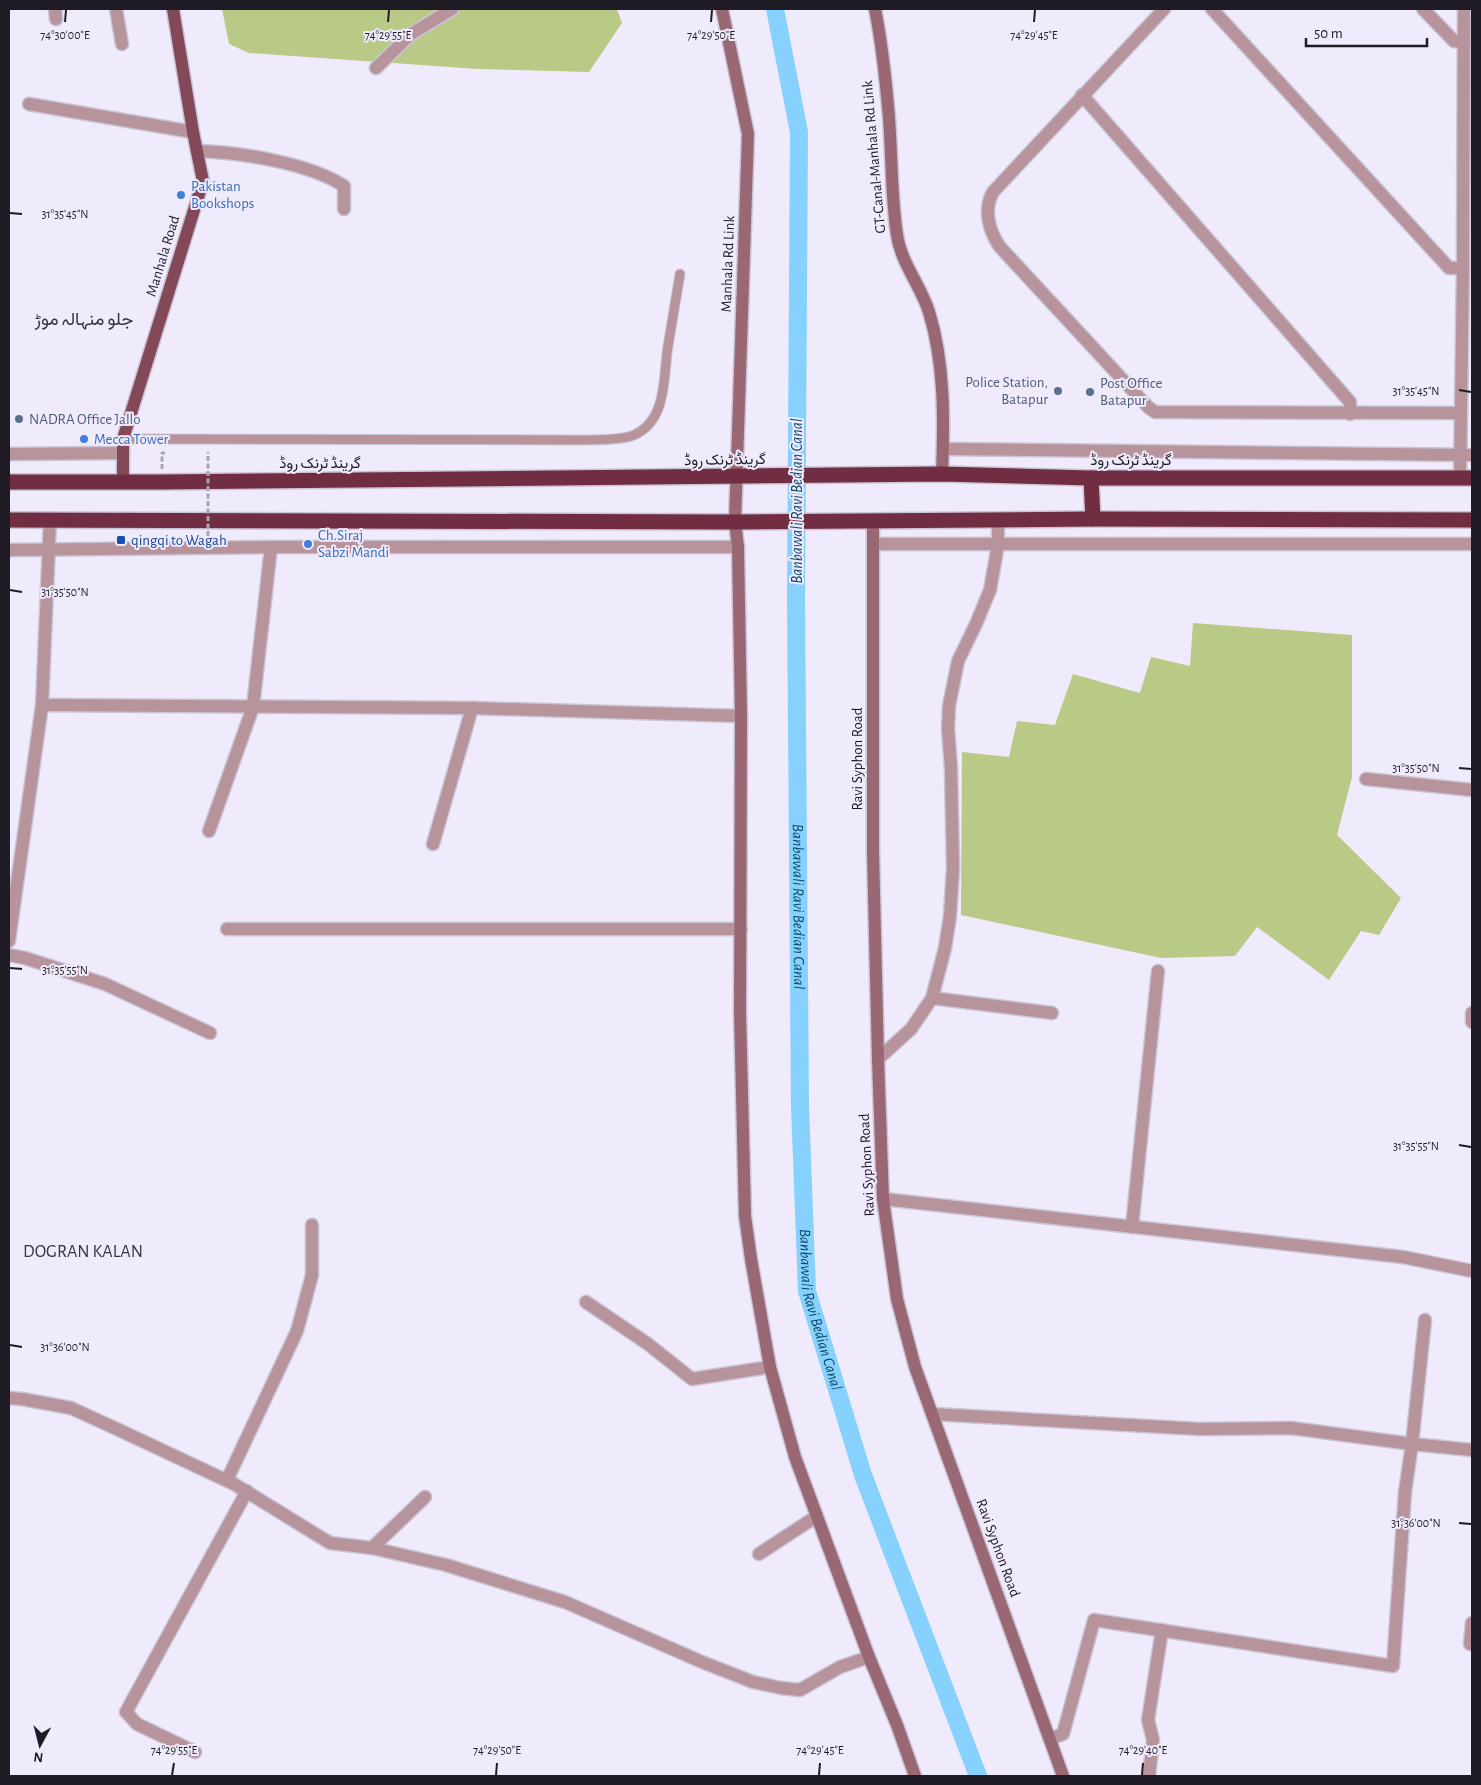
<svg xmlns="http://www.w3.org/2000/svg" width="1481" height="1785" viewBox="0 0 1481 1785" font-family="'Alegreya Sans',Vazirmatn,sans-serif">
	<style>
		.green { fill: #b9c986 }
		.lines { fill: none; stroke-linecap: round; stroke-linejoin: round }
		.canal { stroke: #86d1fe; stroke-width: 18 }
		.lane-casing { stroke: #cac5d5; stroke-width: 11 }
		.street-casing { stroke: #cac5d5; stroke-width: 15 }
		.secondary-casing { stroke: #cac5d5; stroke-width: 15 }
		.primary-casing { stroke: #cac5d5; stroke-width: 15 }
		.highway-casing { stroke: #cac5d5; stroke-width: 18 }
		.path { stroke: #aaa5b4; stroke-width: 3; stroke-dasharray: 5 2.5; stroke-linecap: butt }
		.lane { stroke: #b7939b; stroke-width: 9 }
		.street { stroke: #b7939b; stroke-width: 12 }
		.secondary { stroke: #9a6874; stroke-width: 12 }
		.primary { stroke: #844958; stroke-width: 12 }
		.highway { stroke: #712d41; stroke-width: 15 }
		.path-bridge { stroke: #aaa5b4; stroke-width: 3; stroke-dasharray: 5 2.5; stroke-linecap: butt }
		.ticks { fill: none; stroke: #1f1b25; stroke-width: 2 }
		.shop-dot { fill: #3f7fe0; stroke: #efeafc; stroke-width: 2 }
		.service-dot { fill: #5c6f8a; stroke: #efeafc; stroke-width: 2 }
		.transit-dot { fill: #1a4fb4; stroke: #efeafc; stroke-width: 2 }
		.labels { text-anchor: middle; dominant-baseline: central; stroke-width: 4; stroke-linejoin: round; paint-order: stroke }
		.street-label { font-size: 15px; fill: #1f1b25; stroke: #efeafc }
		.shop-label { font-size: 15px; fill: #366cbe; stroke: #efeafc; text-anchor: start }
		.service-label { font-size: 15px; fill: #4e5e75; stroke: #efeafc; text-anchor: start }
		.transit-label { font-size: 15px; fill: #164399; stroke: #efeafc; text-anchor: start }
		.water-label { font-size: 16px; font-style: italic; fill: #0d4a68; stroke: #efeafc }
		.quarter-label { font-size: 18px; fill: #393248; stroke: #efeafc }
		.ticks-label { font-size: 12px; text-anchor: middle; fill: #1f1b25; stroke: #efeafc; stroke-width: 4; stroke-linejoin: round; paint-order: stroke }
	</style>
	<rect width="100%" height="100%" fill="#efeafc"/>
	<!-- green -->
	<g class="green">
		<polygon points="222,9 617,9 622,23 589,72 478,69 249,53 229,44"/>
		<polygon points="1193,623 1352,635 1352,777 1337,835 1401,898 1379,935 1361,931 1329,980 1257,927 1235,956 1161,958 961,915 962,752 1009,757 1017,721 1055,725 1073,674 1140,693 1151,657 1190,666"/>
	</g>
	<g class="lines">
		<!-- canal -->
		<path class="canal" id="s1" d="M775,9l24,123 -3,466 4,508 7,185 56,184 115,301"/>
		<!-- lane casing -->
		<g class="lane-casing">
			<path id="lane" d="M123,439l446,1c16,0 52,1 65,-5 34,-15 29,-59 34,-89 4,-24 8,-48 12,-72"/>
		</g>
		<!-- street casing -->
		<g class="street-casing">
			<g id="street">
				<polyline points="55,9 56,19"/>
				<polyline points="116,9 122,44"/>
				<path d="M1164,9l-171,183c-10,18 -4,39 7,55l148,160 7,5 305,1"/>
				<polyline points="1212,9 1449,268 1463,268"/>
				<polyline points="1423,9 1454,41 1464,42"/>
				<polyline points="376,68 411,34 452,9"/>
				<polyline points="1082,95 1350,402 1350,414"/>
				<polyline points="29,104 193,132"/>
				<path d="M197,151c41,1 112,12 147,35v23"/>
				<polyline points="943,449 1472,455"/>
				<polyline points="9,454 123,453"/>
				<polyline points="1460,478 1463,268 1464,9"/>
				<polyline points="874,544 1472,544"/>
				<polyline points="9,550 271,547 738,547"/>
				<polyline points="42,705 472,708 741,716"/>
				<polyline points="1366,779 1472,790"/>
				<polyline points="209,831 253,707 271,547"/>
				<polyline points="433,844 472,708"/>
				<polyline points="227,929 741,929"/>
				<polyline points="9,941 42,705 50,520"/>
				<polyline points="9,955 25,958 105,984 210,1033"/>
				<polyline points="932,998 1052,1013"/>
				<polyline points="1472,1013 1472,1022"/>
				<polyline points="878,1059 911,1029 932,998 945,948 950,916 953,868 951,768 948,729 949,706 958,661 976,624 990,590 998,545 998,521"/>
				<polyline points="883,1199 1403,1257 1472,1271"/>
				<polyline points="1132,1227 1158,971"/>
				<polyline points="586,1302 648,1344 692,1379 770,1367"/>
				<polyline points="1425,1320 1412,1444 1472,1450"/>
				<polyline points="9,1398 22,1399 71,1408 119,1430 234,1484 330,1543 372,1548 446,1565 565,1602 702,1662 753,1682 781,1688 800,1690 840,1667 869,1657"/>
				<polyline points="932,1414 1200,1429 1291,1428 1412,1444 1405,1492 1393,1666 1094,1620 1063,1734 1050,1739"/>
				<polyline points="227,1480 297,1331 312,1275 312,1225"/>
				<polyline points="372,1548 425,1497"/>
				<polyline points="759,1554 817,1516"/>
				<polyline points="1470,1644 1472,1623"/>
				<polyline points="195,1752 137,1724 126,1712 247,1491"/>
				<polyline points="1149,1776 1153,1740 1148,1720 1162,1630"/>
			</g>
		</g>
		<!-- secondary casing -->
		<g class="secondary-casing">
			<g id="secondary">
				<polyline points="722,9 748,134 735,522 738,547 741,716 740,1013 745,1216 751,1259 770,1367 795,1457 869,1657 897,1725 915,1776"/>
				<path d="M875,9c7,35 11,73 14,109 3,39 2,78 8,117 4,28 24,51 32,77 16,52 15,109 13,162"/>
				<polyline points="873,522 873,851 878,1059 883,1199 897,1299 915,1367 1063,1776"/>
			</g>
		</g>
		<!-- primary casing -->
		<g class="primary-casing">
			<polyline id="primary" points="123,482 123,439 203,181 193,132 173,9"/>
		</g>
		<!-- highway casing -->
		<g class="highway-casing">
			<g id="highway">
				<polyline points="1091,478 1093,519"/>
				<polyline points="9,482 161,482 942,474 1091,478 1472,478"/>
				<polyline points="9,520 735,522 1093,519 1472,520"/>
			</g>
		</g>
		<!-- path -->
		<polyline class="path" points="162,469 162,453 165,453"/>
		<!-- lane -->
		<use href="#lane" class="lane"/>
		<!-- street -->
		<use href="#street" class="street"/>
		<!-- secondary -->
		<use href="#secondary" class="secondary"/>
		<!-- primary -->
		<use href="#primary" class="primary"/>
		<!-- highway -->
		<use href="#highway" class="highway"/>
		<!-- path-bridge -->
		<polyline class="path-bridge" points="208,536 208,452"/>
	</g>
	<!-- ticks -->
	<path class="ticks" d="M65,22l1,-12M388,22l1,-12M711,22l1,-12M1034,22l1,-12M10,213l12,1M1459,390l12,2M10,590l12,2M1459,768l12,1M10,968l12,1M1459,1145l12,2M10,1345l12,2M1459,1523l12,1M172,1775l2,-12M496,1775l1,-12M819,1775l1,-12M1142,1775l1,-12"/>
	<!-- markers -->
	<g class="shop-dot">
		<circle cx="181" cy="195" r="5"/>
		<circle cx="84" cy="439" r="5"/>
		<circle cx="308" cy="544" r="5"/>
	</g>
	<g class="service-dot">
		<circle cx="1058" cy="391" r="5"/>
		<circle cx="1090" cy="392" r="5"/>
		<circle cx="19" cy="419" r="5"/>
	</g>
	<rect class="transit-dot" x="116" y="535" width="10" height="10" rx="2.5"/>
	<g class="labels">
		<!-- street labels -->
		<g class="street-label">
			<text transform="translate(874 157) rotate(-95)">GT-Canal-Manhala Rd Link</text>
			<text transform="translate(163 256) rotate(-73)">Manhala Road</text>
			<text transform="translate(728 264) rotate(-88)">Manhala Rd Link</text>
			<text transform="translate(725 460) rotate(-1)">گرینڈ ٹرنک روڈ</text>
			<text x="1131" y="460">گرینڈ ٹرنک روڈ</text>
			<text x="320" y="463">گرینڈ ٹرنک روڈ</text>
			<text transform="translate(857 759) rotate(-90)">Ravi Syphon Road</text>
			<text transform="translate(867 1165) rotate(-93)">Ravi Syphon Road</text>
			<text transform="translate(998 1548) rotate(70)">Ravi Syphon Road</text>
		</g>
		<!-- shop labels -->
		<g class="shop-label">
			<text x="191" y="186">Pakistan<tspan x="191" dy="17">Bookshops</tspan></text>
			<text x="94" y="439">Mecca Tower</text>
			<text x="318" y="535">Ch.Siraj<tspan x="318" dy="17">Sabzi Mandi</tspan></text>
		</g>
		<!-- service labels -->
		<g class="service-label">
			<text x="1048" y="382" text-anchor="end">Police Station,<tspan x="1048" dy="17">Batapur</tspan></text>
			<text x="1100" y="383">Post Office<tspan x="1100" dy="17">Batapur</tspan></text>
			<text x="29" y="419">NADRA Office Jallo</text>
		</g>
		<!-- transit labels -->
		<g class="transit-label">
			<text x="131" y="540">qingqi to Wagah</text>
		</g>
		<!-- water labels -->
		<g class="water-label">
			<text transform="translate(797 501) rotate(-90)">Banbawali Ravi Bedian Canal</text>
			<text stroke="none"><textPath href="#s1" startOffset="900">Banbawali Ravi Bedian Canal</textPath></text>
			<text stroke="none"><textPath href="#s1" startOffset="1305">Banbawali Ravi Bedian Canal</textPath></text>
		</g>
		<!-- quarter labels -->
		<g class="quarter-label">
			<text x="84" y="320">جلو منہالہ موڑ</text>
			<text x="83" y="1252">DOGRAN KALAN</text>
		</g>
	</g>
	<g class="ticks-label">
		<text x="65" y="39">74°30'00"E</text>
		<text x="388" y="39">74°29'55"E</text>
		<text x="711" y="39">74°29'50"E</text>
		<text x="1034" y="39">74°29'45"E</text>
		<text x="65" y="218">31°35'45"N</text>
		<text x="1416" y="395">31°35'45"N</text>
		<text x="65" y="596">31°35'50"N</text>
		<text x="1416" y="772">31°35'50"N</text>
		<text x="65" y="974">31°35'55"N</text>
		<text x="1416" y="1150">31°35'55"N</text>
		<text x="65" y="1351">31°36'00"N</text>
		<text x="1416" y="1527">31°36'00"N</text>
		<text x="174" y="1754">74°29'55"E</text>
		<text x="497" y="1754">74°29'50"E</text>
		<text x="820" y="1754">74°29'45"E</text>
		<text x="1143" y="1754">74°29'40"E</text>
	</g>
	<!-- border -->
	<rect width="1481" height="1785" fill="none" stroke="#1f1b25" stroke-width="20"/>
	<!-- north arrow -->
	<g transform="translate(40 1745) rotate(187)" stroke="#efeafc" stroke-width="4" paint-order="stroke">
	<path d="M0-4L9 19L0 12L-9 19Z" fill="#1f1b25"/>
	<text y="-8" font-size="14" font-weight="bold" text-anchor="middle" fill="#1f1b25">N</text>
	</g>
	<!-- scale -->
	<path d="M1306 38v8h121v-8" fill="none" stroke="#1f1b25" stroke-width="2.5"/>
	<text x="1314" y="38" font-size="15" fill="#1f1b25" stroke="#efeafc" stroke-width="4" paint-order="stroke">50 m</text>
</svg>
